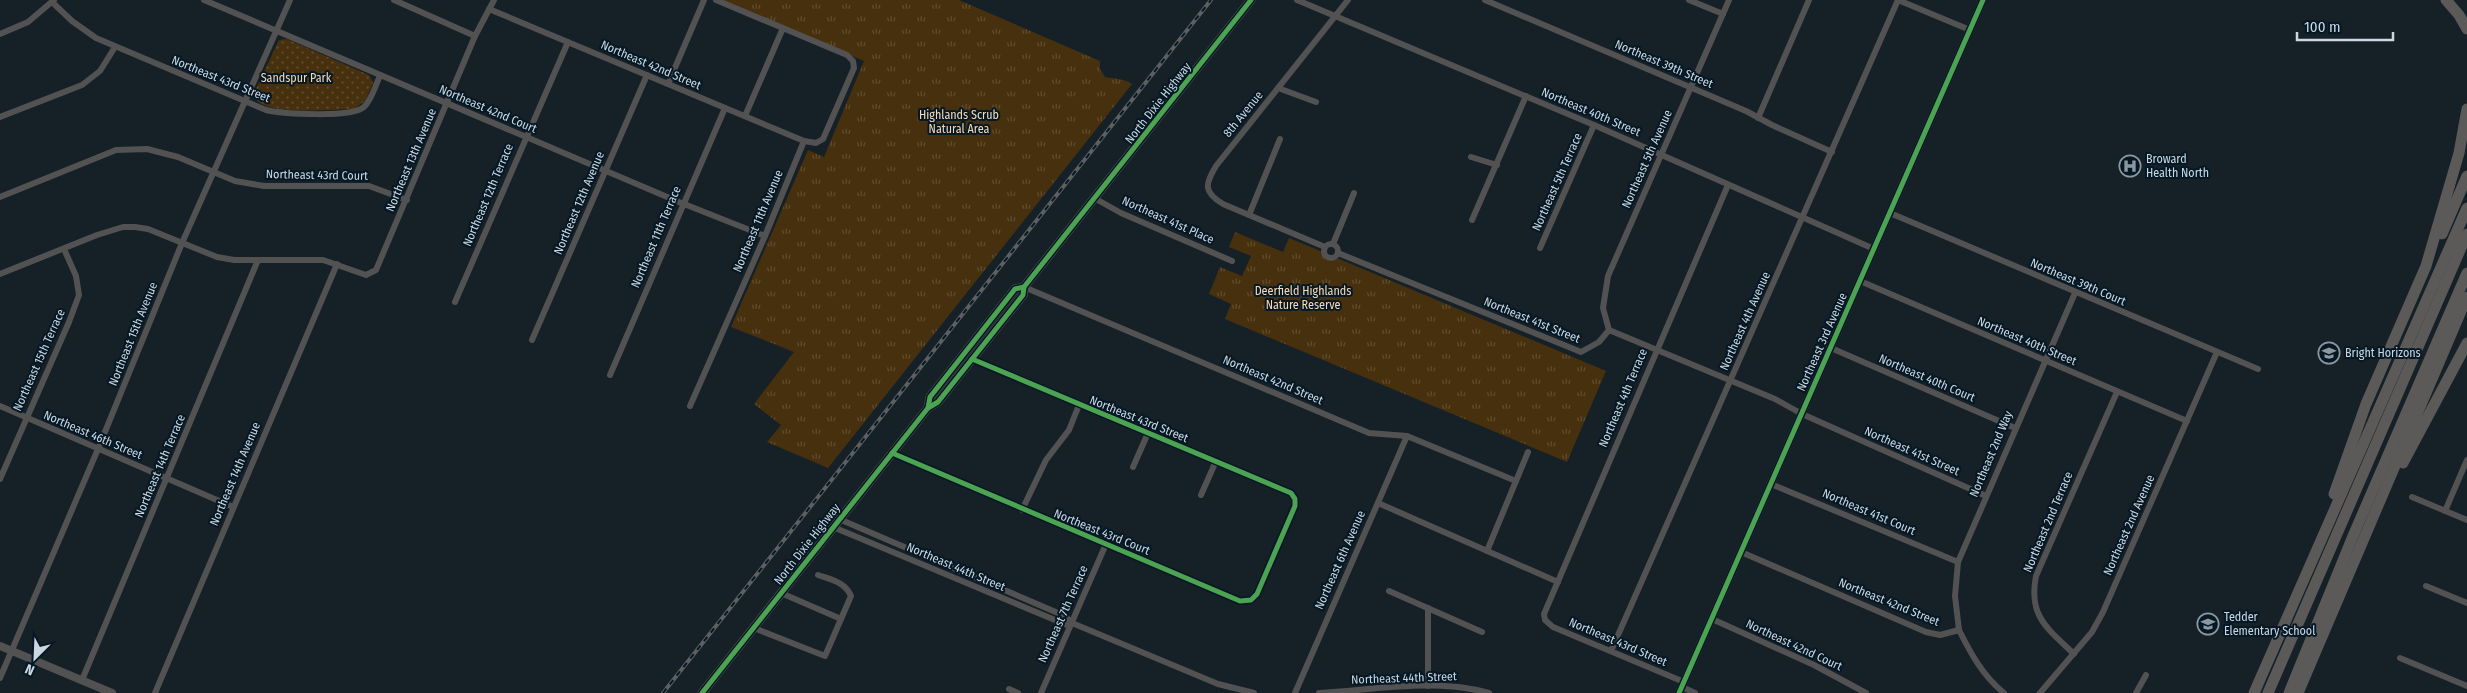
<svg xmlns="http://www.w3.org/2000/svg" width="2467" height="693" viewBox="0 0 2467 693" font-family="'Fira Sans Condensed',sans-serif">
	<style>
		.grass { fill: url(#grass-tufts) }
		.park { fill: url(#park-dots) }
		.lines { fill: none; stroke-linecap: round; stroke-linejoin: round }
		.minor { stroke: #525252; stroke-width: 6 }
		.tertiary { stroke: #525252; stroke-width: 8 }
		.secondary { stroke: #575654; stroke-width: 9 }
		.motorway { stroke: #5b5a58; stroke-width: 11 }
		.rail-casing { stroke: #5d5f60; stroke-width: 4 }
		.rail { stroke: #051825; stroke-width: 2; stroke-dasharray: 5.5; stroke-linecap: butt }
		.cycleway-casing { stroke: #051825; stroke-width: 8 }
		.cycleway { stroke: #4ca352; stroke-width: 5 }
		.labels { text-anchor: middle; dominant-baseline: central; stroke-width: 4; stroke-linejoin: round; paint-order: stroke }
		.street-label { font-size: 12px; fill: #ccd8e1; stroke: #051825 }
		.park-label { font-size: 12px; fill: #f9dab4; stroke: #051825 }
		.poi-label { font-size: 12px; fill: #ccd8e1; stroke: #051825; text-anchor: start }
	</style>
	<defs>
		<pattern id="grass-tufts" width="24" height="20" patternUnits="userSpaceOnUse" patternTransform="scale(1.25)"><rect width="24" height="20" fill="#47300d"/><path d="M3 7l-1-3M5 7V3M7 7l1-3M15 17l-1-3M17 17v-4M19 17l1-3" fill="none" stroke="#604d30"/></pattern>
		<pattern id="park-dots" width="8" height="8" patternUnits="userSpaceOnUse" patternTransform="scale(1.25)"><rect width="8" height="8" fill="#47300d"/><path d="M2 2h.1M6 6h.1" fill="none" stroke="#604d30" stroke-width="1.8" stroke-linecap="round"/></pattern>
	</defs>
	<rect width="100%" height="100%" fill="#162027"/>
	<!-- grass -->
	<g class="grass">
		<path d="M719,0h240l141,61v8l5,8c10,2 18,1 27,7l-304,384 -61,-26 14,-17 -27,-21 40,-52 -63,-25 77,-177 16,7 40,-96z"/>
		<polygon points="1235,232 1283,252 1289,238 1606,371 1567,462 1225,319 1231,304 1209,294 1220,267 1242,276 1251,256 1229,247"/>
	</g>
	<!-- park -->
	<path class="park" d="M287,39l82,36 4,8 -8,18 -11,8c-18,0 -101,9 -100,-16l25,-53z"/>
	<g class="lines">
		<!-- minor -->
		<g class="minor">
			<polyline points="204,0 679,202 765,236"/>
			<polyline points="394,0 475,36"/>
			<polyline points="1297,0 1594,125 1874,249"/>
			<polyline points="1485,0 1746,111 1772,125 1832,152"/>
			<polyline points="1689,0 1723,14"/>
			<polyline points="1898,0 1970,30"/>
			<path d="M52,2l20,19 24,17 170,72c17,4 86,8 98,-3 8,-8 11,-21 16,-31"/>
			<polyline points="489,9 804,141"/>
			<polyline points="0,34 28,22 54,0"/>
			<polyline points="668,84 704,0"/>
			<polyline points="1278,88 1316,102"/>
			<polyline points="745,116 783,28"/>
			<polyline points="0,117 82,85 100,71 115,47"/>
			<polyline points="1758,118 1809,0"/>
			<polyline points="1471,157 1497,165"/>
			<polyline points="0,197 116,150 147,149 178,157 235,181 264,186 369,186 407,200"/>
			<polyline points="1096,199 1121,213 1232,261"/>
			<polyline points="1890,213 2258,369"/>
			<polyline points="1249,215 1280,139"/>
			<polyline points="1472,220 1526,96"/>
			<polyline points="1333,244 1354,193"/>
			<circle cx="1331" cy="251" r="7"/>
			<path d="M1325,247l-102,-43c-20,-12 -18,-20 -7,-38l132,-166"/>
			<polyline points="1540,248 1594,125"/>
			<polyline points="1338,253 1581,352 1599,342 1609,330 1775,399 1802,414 1986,496"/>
			<polyline points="0,274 97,235 123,227 135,227 148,229 217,257 234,260 323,260 366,275 376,270 475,36 494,0"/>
			<polyline points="1860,281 2187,421"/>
			<polyline points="1024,287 1369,433 1407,436 1516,481"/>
			<polyline points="455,302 568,42"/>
			<polyline points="1609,330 1603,308 1608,276 1729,0"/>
			<polyline points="532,340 647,75"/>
			<polyline points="1831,348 2015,428"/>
			<polyline points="610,375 725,108"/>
			<polyline points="0,406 233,507"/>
			<polyline points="690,406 765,236 804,141 816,143 823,139 854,68 853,61 847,55 716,0"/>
			<polyline points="892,453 1240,601 1251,600 1257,594 1295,506 1295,499 1291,493 972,359"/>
			<polyline points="1133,467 1148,433"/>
			<polyline points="0,479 69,322 79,295 76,276 64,249"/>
			<polyline points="1771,484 1958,562"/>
			<polyline points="1201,495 1216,461"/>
			<polyline points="2412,497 2467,520"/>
			<polyline points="1378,503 1558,582"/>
			<polyline points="1022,510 1046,460 1069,430 1079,405"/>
			<polyline points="2445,511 2467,460"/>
			<polyline points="839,519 1065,616 1072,623 1218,684 1254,693"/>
			<polyline points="833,527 1067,625 1072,623"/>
			<polyline points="1487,551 1528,452"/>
			<path d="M1741,552l185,80 14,3 19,-5c12,24 24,46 45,63"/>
			<polyline points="2426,586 2467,603"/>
			<polyline points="1389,591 1482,632"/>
			<polyline points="781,593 841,619"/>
			<polyline points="1428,608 1428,686"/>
			<polyline points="1712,619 1814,665 1866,693"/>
			<path d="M754,628l71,28 26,-60c-6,-14 -19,-16 -33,-21"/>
			<polyline points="1959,630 1955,596 1958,562 2075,293"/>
			<polyline points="1611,651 1898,0"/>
			<path d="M2074,654c-27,-26 -46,-38 -38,-78l81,-184"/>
			<polyline points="2400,658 2467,686"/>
			<polyline points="0,678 98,449 182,243 290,0"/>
			<polyline points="82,680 258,260"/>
			<polyline points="1684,682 1553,627 1545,620 1544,614 1728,185"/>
			<polyline points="1682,687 1695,693"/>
			<polyline points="1009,689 1018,693"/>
			<polyline points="155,693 337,264"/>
			<polyline points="1041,693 1106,544"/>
			<polyline points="1295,693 1407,436"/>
			<path d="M1319,693c55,-3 116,-15 170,0"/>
			<polyline points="2040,693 2092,632 2103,612 2217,352"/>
			<polyline points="2136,693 2146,675"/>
		</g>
		<!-- tertiary -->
		<g class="tertiary">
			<polyline points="0,646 112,693"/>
			<polyline points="1679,693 1983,0"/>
		</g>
		<!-- secondary -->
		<g class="secondary">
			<polyline points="928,408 930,397 1015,289 1024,287"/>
			<polyline points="702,693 928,408 938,402 1023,295 1024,287 1251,0"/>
		</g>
		<!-- motorway -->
		<g class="motorway">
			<polyline points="2446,0 2459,15 2467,29"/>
			<polyline points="2442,234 2467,176"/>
			<polyline points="2403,463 2467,343"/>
			<polyline points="2334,494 2366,404 2426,266 2459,153 2467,109"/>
			<polyline points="2254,693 2467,208"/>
			<polyline points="2268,693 2467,234"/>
			<polyline points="2289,693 2353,536 2467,273"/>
			<polyline points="2298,693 2467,297"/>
		</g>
		<!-- rail casing -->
		<g class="rail-casing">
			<polyline id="rail" points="663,693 1211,0"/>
		</g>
		<!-- rail -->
		<use href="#rail" class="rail"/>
		<!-- cycleway casing -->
		<g class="cycleway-casing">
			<g id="cycleway">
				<polyline points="928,408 930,397 1015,289 1024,287"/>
				<polyline points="892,453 1240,601 1251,600 1257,594 1295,506 1295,499 1291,493 972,359"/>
				<polyline points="702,693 928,408 938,402 1023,295 1024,287 1251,0"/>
				<polyline points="1679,693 1983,0"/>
			</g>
		</g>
		<!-- cycleway -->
		<use href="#cycleway" class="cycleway"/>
	</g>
	<!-- icons -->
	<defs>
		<g id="hospital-ring" transform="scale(1.125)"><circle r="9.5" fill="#051825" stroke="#8c98a0" stroke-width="1.5"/><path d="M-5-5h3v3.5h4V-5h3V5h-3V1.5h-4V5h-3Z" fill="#8c98a0"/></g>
		<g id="school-ring" transform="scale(1.125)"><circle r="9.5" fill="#051825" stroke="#8c98a0" stroke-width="1.5"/><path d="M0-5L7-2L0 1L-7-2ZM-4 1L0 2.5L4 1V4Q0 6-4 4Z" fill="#8c98a0"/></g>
	</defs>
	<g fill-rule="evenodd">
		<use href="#hospital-ring" x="2130" y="166"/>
		<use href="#school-ring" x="2329" y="353"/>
		<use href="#school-ring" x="2208" y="624"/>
	</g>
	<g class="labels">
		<!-- street labels -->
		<g class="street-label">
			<text transform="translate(1664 64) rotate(23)">Northeast 39th Street</text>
			<text transform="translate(651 65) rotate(23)">Northeast 42nd Street</text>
			<text transform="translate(221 79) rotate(22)">Northeast 43rd Street</text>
			<text transform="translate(1158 103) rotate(-52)">North Dixie Highway</text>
			<text transform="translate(488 109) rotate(23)">Northeast 42nd Court</text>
			<text transform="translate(1591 112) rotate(23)">Northeast 40th Street</text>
			<text transform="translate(1243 114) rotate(-51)">8th Avenue</text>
			<text transform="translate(1647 159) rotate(-66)">Northeast 5th Avenue</text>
			<text transform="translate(411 160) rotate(-67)">Northeast 13th Avenue</text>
			<text transform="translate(317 175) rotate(1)">Northeast 43rd Court</text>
			<text transform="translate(1557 182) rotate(-66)">Northeast 5th Terrace</text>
			<text transform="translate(488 195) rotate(-67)">Northeast 12th Terrace</text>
			<text transform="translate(579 203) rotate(-67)">Northeast 12th Avenue</text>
			<text transform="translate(1168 220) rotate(24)">Northeast 41st Place</text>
			<text transform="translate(758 221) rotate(-67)">Northeast 11th Avenue</text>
			<text transform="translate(656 237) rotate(-67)">Northeast 11th Terrace</text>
			<text transform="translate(2078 282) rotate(23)">Northeast 39th Court</text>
			<text transform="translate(1532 320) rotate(22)">Northeast 41st Street</text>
			<text transform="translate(1745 321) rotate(-66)">Northeast 4th Avenue</text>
			<text transform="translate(133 334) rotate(-68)">Northeast 15th Avenue</text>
			<text transform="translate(2027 341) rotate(23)">Northeast 40th Street</text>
			<text transform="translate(1822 342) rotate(-66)">Northeast 3rd Avenue</text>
			<text transform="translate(39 360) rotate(-66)">Northeast 15th Terrace</text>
			<text transform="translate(1927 378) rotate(23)">Northeast 40th Court</text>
			<text transform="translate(1273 380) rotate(23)">Northeast 42nd Street</text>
			<text transform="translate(1623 398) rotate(-67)">Northeast 4th Terrace</text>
			<text transform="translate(1139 419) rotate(22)">Northeast 43rd Street</text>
			<text transform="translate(93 435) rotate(23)">Northeast 46th Street</text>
			<text transform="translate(1912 451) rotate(24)">Northeast 41st Street</text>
			<text transform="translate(1991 454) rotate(-67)">Northeast 2nd Way</text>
			<text transform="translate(160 466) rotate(-67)">Northeast 14th Terrace</text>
			<text transform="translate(235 474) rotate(-67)">Northeast 14th Avenue</text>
			<text transform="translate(1869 512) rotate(23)">Northeast 41st Court</text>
			<text transform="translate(2048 522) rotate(-67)">Northeast 2nd Terrace</text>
			<text transform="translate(2129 525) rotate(-66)">Northeast 2nd Avenue</text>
			<text transform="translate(1102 532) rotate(22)">Northeast 43rd Court</text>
			<text transform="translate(807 544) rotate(-52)">North Dixie Highway</text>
			<text transform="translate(1340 560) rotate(-66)">Northeast 6th Avenue</text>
			<text transform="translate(956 567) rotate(23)">Northeast 44th Street</text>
			<text transform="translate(1889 602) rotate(22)">Northeast 42nd Street</text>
			<text transform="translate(1063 614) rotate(-66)">Northeast 7th Terrace</text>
			<text transform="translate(1618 642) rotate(23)">Northeast 43rd Street</text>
			<text transform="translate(1794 645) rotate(25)">Northeast 42nd Court</text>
			<text transform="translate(1404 678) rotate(-2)">Northeast 44th Street</text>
		</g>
		<!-- park labels -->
		<g class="park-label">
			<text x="296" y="78">Sandspur Park</text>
			<text x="959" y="115">Highlands Scrub<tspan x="959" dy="14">Natural Area</tspan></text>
			<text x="1303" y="291">Deerfield Highlands<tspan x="1303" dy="14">Nature Reserve</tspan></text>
		</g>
		<!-- poi labels -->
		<g class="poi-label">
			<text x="2146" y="159">Broward<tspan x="2146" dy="14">Health North</tspan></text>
			<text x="2345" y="353">Bright Horizons</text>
			<text x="2224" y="617">Tedder<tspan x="2224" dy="14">Elementary School</tspan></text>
		</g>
	</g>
	<!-- north arrow -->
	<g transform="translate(35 658) rotate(204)" stroke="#051825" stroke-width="4" paint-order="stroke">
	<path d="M0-4L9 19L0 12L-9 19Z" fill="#ccd8e1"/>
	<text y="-8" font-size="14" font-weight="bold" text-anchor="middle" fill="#ccd8e1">N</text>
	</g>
	<!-- scale -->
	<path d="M2297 32v8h96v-8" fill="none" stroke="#ccd8e1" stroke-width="2.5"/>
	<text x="2304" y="32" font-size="15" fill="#ccd8e1" stroke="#051825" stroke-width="4" paint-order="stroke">100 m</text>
</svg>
